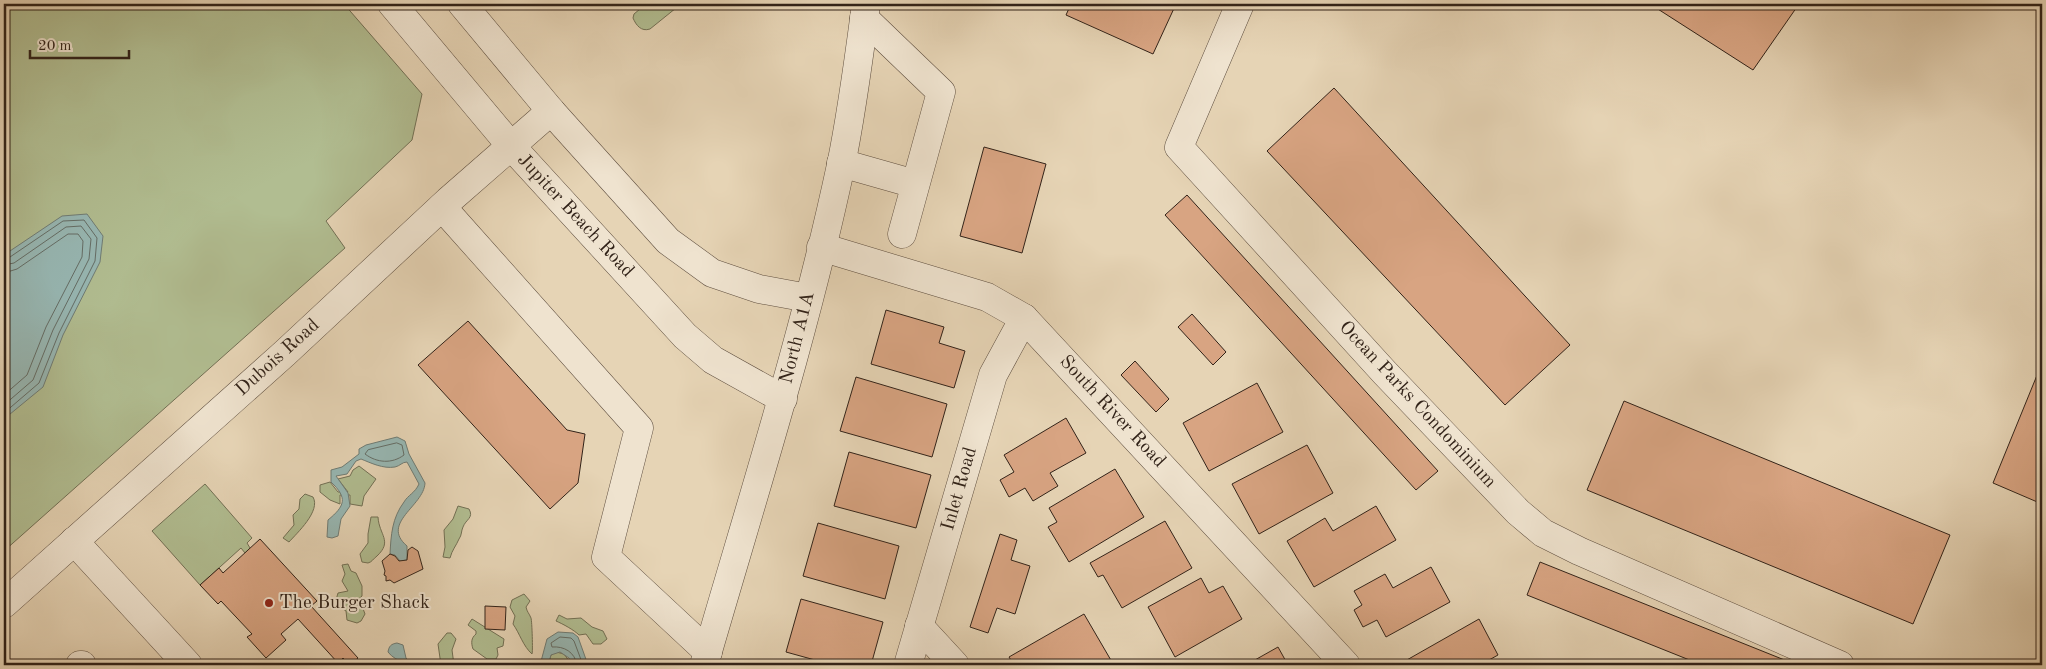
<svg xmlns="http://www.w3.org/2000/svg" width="2046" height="669" viewBox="0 0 2046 669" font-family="'Old Standard TT',serif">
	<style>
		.green { fill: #b1bd91; stroke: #727055 }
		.water { fill: #97b7b3; stroke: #6f7c75 }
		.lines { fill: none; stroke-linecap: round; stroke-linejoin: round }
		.shore { stroke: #646d66; stroke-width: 1 }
		.building { fill: #d8a482; stroke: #322319 }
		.minor-casing { stroke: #5f4f40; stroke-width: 29 }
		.minor { stroke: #efe3cf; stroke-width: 28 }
		.poi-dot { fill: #8f2418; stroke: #efe3cf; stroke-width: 2 }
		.labels { text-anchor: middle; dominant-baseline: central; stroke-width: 4; stroke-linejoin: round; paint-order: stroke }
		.street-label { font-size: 19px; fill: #322319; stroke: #efe3cf }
		.poi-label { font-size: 19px; fill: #322319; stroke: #efe3cf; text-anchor: start }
	</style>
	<rect width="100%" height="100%" fill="#e6d4b5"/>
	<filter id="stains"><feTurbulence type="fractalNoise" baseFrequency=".004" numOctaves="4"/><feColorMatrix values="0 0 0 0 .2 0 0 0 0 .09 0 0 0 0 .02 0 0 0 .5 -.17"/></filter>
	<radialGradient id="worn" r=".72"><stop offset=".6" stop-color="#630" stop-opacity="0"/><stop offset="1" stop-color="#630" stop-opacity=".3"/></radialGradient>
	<!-- green -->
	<g class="green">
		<polygon points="4,4 344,4 422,94 412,140 326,221 345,248 4,551"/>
		<path d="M646,4h35l-31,25c-9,3 -14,-4 -17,-11l1,-4z"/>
		<polygon points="359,466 376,479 364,496 362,506 350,504 350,495 340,495 340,504 330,500 320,492 320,485 330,482 338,492 348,492 338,479 350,476 353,470"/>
		<polygon points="205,484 252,538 247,543 250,548 245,553 241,548 200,585 152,531"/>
		<path d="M305,494l8,3c8,14 -16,36 -24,45l-6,-4 11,-13 -1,-10 6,-6 1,-10z"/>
		<path d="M458,506l11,3c5,9 -3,10 -6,18 -2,4 -1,8 -4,12 -3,7 -7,11 -9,19l-7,-1 2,-10 -1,-17 9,-11z"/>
		<path d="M371,517h7c1,18 15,24 -1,39 -4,3 -5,6 -9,7l-6,-1 -2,-8 8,-11v-9z"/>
		<polygon points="348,564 351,571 356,573 362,586 362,596 353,604 362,606 365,614 361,621 357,623 347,620 346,611 339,606 336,600 338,593 348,591 342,581 345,574 342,565"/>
		<path d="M524,594l6,7 -4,6c1,5 3,6 5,11 1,3 2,34 1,36 -9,-8 -12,-20 -19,-30l2,-8 -5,-9 2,-7z"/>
		<path d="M559,615l8,4 14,-1 11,9 11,4 4,8 -6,5h-8l-7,-10 -7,1c-5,-5 -16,-11 -23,-14z"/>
		<path d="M472,619l32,20 -1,7 -6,2 1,7 -2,4h-9l-14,-10c-2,-6 -2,-11 3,-15v-3l-8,-6z"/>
		<polygon points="447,633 451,633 456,639 452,650 454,665 441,665 438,644"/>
		<polygon points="556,652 564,654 572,665 548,665 551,655"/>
	</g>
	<!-- water -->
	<g class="water">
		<polygon points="87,214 103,236 100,262 63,335 43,387 4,419 4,255 62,216"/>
		<path d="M397,437l8,4 4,13 16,29c-1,23 -45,40 -18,63v14l-7,1 -5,-6 -5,-1c1,-19 2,-36 14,-52 4,-7 11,-9 15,-18l-12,-22c-5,0 -7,4 -12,5 -12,2 -24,-4 -34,-8l-5,2 -9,13 -11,2 12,17 2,13 -9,13 -3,17 -6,2 -5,-1 1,-17c17,-14 20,-22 3,-38v-12l11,-3 17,-13v-5l7,-4z"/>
		<polygon points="558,632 573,633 578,637 588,665 572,665 569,658 560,652 551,655 548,665 540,665 547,639"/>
		<path d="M397,643l6,2 3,13 4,6 5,1h-12c-4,-6 -11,-7 -15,-13 1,-6 3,-8 9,-9z"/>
	</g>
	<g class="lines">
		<!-- shore -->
		<g class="shore">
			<polyline points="4,259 10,257 63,221 84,220 97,238 95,261 59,333 39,383 4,413"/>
			<polyline points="4,265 14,263 66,227 81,226 91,239 89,259 53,330 33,380 4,405"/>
			<polyline points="4,273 17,269 68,234 78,234 83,241 82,257 46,327 27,375 4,395"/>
			<path d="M397,443l5,2 2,10c-12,9 -27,8 -39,-1l3,-4z"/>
			<path d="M577,665c-2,-13 -13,-19 -25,-18l-1,-4 9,-6 11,1 3,3 9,24"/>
		</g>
	</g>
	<!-- building -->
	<g class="building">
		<polygon points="1071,4 1176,4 1153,54 1066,15"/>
		<polygon points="1650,4 1799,4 1753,70"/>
		<polygon points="1334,88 1570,345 1505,405 1267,151"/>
		<polygon points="984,147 1046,164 1022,253 960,236"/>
		<polygon points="1187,195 1438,471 1416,490 1165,215"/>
		<polygon points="886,310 944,327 939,343 965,351 954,388 871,364"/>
		<polygon points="1192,314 1226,352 1213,365 1178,327"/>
		<polygon points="468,321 567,430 585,434 578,483 550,509 418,365"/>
		<polygon points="1135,361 1169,399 1156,412 1121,375"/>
		<polygon points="2042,363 2042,504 1993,483"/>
		<polygon points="856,377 947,404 932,457 840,431"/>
		<polygon points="1257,383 1283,432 1209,471 1183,423"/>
		<polygon points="1624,401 1950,535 1913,624 1587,490"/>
		<polygon points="1066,418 1086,453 1050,473 1058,486 1033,501 1025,488 1009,497 1000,480 1014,472 1004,455"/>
		<polygon points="1307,445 1333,493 1259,534 1232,484"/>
		<polygon points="849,452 931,475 916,528 834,506"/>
		<polygon points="1115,469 1144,517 1069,562 1048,527 1057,522 1049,508"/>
		<polygon points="1376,506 1396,540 1314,587 1287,541 1325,518 1333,531"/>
		<polygon points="1165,521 1192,568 1122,608 1103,575 1098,577 1090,563"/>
		<polygon points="818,523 899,546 885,599 803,576"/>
		<polygon points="1000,534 1017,540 1011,560 1030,566 1015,614 997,608 988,633 970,627"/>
		<polygon points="260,539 317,601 311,606 358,658 350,665 343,658 338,663 298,619 281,634 286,640 266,658 247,637 252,634 221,601 218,604 200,585 219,568 223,573"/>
		<polygon points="412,547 418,551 423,569 394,583 390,580 386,581 386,576 384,575 385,571 382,561 390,554 395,556 399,561 407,560 408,550"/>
		<polygon points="1540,562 1797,665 1702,665 1527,595"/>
		<polygon points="1431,567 1450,602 1386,637 1377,620 1363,627 1354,610 1362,605 1354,591 1385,574 1393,588"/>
		<polygon points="1201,578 1209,593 1223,586 1242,619 1175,657 1148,607"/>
		<polygon points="801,599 883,622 871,665 833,665 786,652"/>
		<polygon points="485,606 506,607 505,630 485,629"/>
		<polygon points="1084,614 1112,662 1107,665 1014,665 1009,657"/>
		<polygon points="1479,619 1498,655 1480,665 1398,665"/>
		<polygon points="1278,647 1288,665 1246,665"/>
		<polygon points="343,658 349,665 335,665 338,663"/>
	</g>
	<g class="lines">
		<!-- minor casing -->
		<g class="minor-casing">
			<g id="minor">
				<polyline points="392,4 511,146 685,336 713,360 783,399"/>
				<polyline points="462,4 551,111 668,241 712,273 759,289 808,298"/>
				<polyline points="1240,4 1179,147 1385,373 1518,512 1543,533 1579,551 1840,665"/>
				<polyline points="864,18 941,92 902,234"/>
				<polyline points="841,163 915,184"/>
				<polyline points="442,207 639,428 606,557 708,652"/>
				<polyline points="821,247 987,297 1024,318 1346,665"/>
				<polyline points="74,541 188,665"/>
				<polyline points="4,604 285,353 448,201 551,111"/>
				<polyline points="919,626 955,665"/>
				<polyline points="80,665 82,665"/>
				<path d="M704,665c48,-166 101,-331 137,-500 11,-53 18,-108 25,-161"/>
				<polyline points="908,665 993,375 1024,318"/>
			</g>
		</g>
		<!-- minor -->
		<use href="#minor" class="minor"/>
	</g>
	<!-- markers -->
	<circle class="poi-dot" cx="269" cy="603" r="5"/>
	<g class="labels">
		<!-- street labels -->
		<g class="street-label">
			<text transform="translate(575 216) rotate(47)">Jupiter Beach Road</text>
			<text transform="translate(798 338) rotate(-76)">North A1A</text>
			<text transform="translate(278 358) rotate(-42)">Dubois Road</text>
			<text transform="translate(1417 405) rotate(47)">Ocean Parks Condominium</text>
			<text transform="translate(1112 412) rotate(47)">South River Road</text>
			<text transform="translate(960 489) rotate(-74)">Inlet Road</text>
		</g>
		<!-- poi labels -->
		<g class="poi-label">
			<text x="279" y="603">The Burger Shack</text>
		</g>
	</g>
	<!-- margin -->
	<rect width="2046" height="669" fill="none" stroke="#e6d4b5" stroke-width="20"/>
	<rect x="5" y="5" width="2036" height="659" fill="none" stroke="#322319" stroke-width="2.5"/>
	<rect x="10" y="10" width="2026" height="649" fill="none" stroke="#322319"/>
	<!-- scale -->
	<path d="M30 50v8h99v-8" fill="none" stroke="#322319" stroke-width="2.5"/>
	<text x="38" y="50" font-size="15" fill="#322319" stroke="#efe3cf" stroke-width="4" paint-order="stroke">20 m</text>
	<rect width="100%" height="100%" filter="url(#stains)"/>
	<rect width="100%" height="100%" fill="url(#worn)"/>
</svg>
